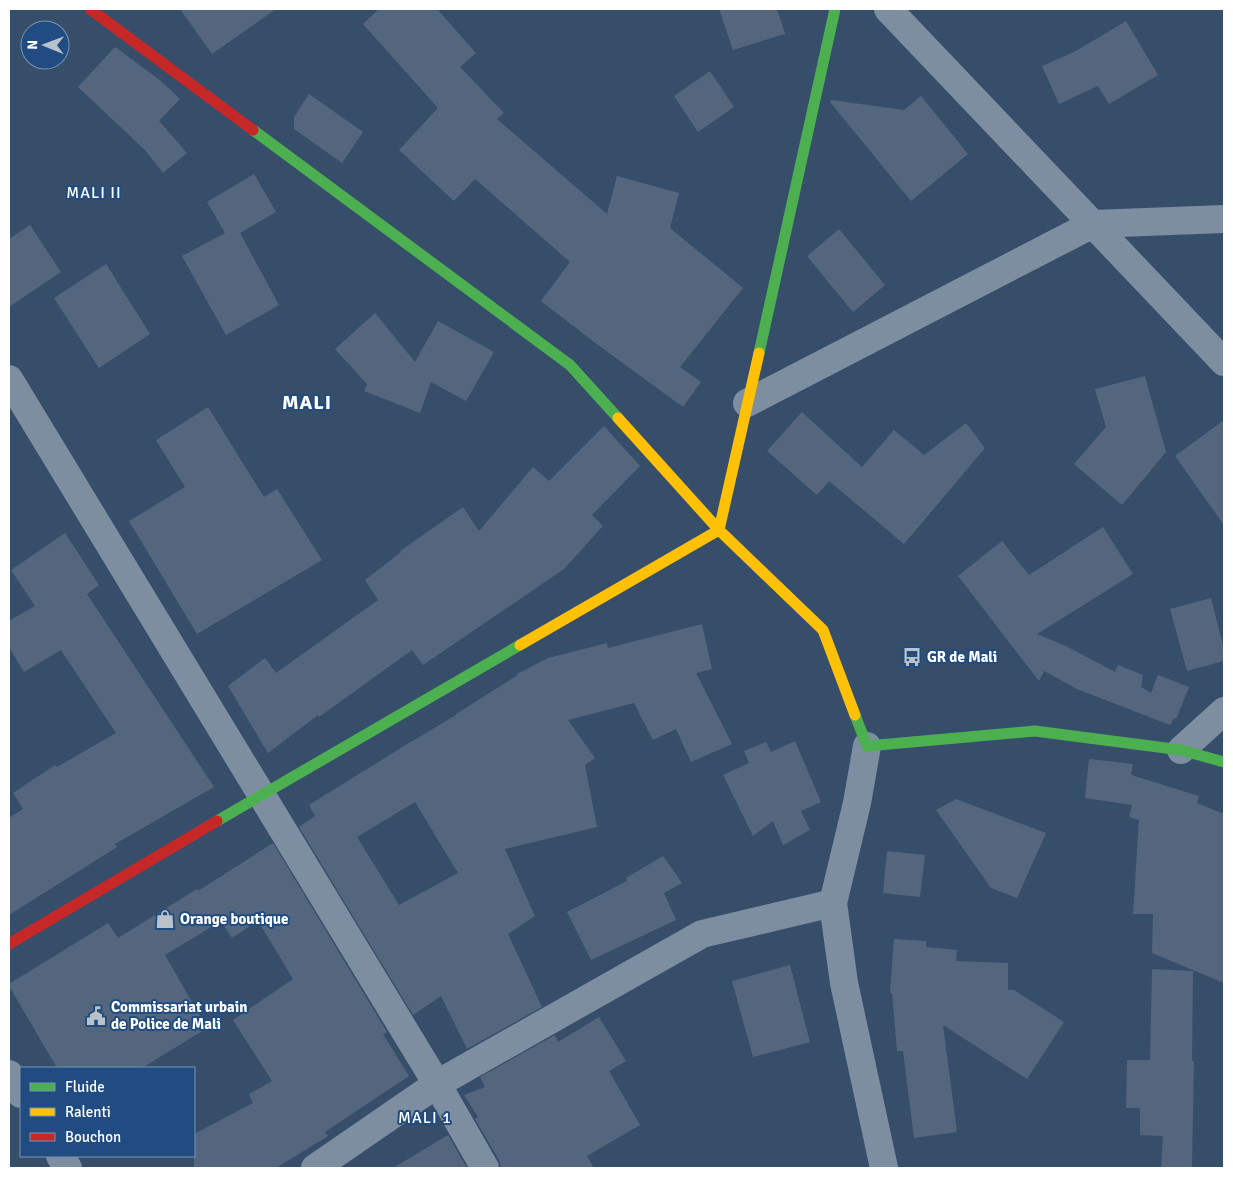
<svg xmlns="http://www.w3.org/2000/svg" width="1233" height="1177" viewBox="0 0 1233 1177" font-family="Signika,sans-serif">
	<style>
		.building { fill: #53667d; fill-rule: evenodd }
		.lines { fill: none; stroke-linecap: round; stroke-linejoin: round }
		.street { stroke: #7d8ea1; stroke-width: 28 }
		.fast { stroke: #4caf50; stroke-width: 11 }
		.slow { stroke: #ffc107; stroke-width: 11 }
		.jam { stroke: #c62828; stroke-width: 11 }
		.labels { text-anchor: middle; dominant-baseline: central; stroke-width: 4; stroke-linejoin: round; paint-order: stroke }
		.poi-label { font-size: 15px; font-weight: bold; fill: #fff; stroke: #214c81; text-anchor: start }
		.neighbourhood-label { font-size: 16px; letter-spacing: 1px; fill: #fff; stroke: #214c81 }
		.district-label { font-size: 20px; font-weight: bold; letter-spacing: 1px; fill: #fff; stroke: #214c81 }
	</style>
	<rect width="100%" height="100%" fill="#374e6b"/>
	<!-- building -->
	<g class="building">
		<polygon points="180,9 276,9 212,54"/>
		<polygon points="379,9 437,9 476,53 460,67 504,113 497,119 607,214 617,176 679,193 670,228 743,288 680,367 701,382 683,407 594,342 541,301 570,262 475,179 454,201 399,150 438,108 363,24"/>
		<polygon points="719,9 777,9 785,34 733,50"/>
		<polygon points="1126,21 1158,75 1109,104 1098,86 1059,104 1042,66 1076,51"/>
		<polygon points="115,47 161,81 180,99 159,121 187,153 163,173 146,151 78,87"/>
		<polygon points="710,71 734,107 698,132 674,96"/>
		<polygon points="309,94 363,132 342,163 294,129 294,117"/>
		<polygon points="921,96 968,154 911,201 830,102 831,100 904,110"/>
		<polygon points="254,174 276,212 240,233 279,305 226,335 182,256 225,233 207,202"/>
		<polygon points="30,225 61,272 9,307 9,239"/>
		<polygon points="839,229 885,285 853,312 807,256"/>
		<polygon points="106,264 150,334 99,368 54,298"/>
		<polygon points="375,313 415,362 438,321 494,352 466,401 431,382 420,413 364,391 367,384 335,349"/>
		<polygon points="1145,376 1166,452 1122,505 1074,464 1106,427 1095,389"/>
		<polygon points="208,407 264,497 277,489 322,560 197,634 129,521 185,487 156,440"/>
		<polygon points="802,412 862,467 894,430 924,455 966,423 985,448 904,544 829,481 817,495 767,451"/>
		<polygon points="1224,420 1224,525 1175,456"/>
		<polygon points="604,426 640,466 592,515 603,526 564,569 423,665 412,650 319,717 318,715 268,753 228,686 265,658 276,673 378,600 365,580 401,552 400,551 463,507 479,531 533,467 549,481"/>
		<polygon points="1103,527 1133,574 1037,634 1066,646 1115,672 1118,665 1143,675 1141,687 1151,693 1158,675 1189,687 1176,719 1174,718 1170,725 1077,689 1044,671 1039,681 958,576 1002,541 1029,575"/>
		<polygon points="65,533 99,585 87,594 214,787 115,844 117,847 9,915 9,818 23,809 13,793 55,765 57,767 116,733 61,650 24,672 9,647 9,621 35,606 11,570"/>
		<polygon points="1211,598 1224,649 1224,661 1187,671 1170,609"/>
		<path d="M702,624l10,45 -16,4 36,71 -41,18 -15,-33 -23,11 -19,-37 -66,17 27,38 -10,7 12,62 -92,22 30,67 -27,18 34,73 -75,42 -26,-53 -28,19 -114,-188 16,-11 -6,-11 95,-59 52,-31v-1l62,-39 -1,-1 31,-16 59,-15 1,5zM415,802l43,71 -59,32 -42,-68z"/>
		<polygon points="795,741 821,802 801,811 810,830 783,845 773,821 753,836 723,775 749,763 744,751 766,742 771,752"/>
		<polygon points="1089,759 1133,764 1131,775 1199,796 1197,803 1224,814 1224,983 1152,953 1153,914 1133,914 1139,820 1129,817 1132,805 1085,798"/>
		<polygon points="956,799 1046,833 1017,898 991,888 936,810"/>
		<polygon points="273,843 387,1032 383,1034 409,1076 325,1132 328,1136 276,1168 194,1168 194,1134 253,1103 249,1094 272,1081 233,1020 293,979 258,921 232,938 221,921 165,955 207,1028 142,1068 57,1068 9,986 9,984 108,923 118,938 197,889 198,891"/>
		<polygon points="887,851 925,855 920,897 883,893"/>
		<polygon points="663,856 682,883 664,893 676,920 591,960 567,912 627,881 626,878"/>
		<polygon points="894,939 926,941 926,947 957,950 956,961 1008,963 1008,990 1014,990 1064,1022 1027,1079 943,1025 957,1132 914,1138 903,1051 897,1051 892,993 890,993"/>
		<polygon points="790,965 810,1042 753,1057 732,981"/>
		<polygon points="1152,969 1193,971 1192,1061 1194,1061 1192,1168 1161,1168 1163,1136 1140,1135 1140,1108 1126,1108 1127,1060 1150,1060"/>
		<polygon points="599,1017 626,1061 609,1071 640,1125 587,1156 594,1168 501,1168 499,1160 475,1119 478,1117 464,1095 485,1087 480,1077 555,1035 558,1042"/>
		<polygon points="448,1135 467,1168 393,1168"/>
	</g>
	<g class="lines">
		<!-- street -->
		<g class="street">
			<polyline points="888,9 1224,362"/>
			<polyline points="9,379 437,1084 485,1168"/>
			<polyline points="747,403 1093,224 1224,219"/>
			<polyline points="867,746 857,803 833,903 844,983 884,1168"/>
			<polyline points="1181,750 1224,711"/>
			<polyline points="9,1074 21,1094"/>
			<polyline points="60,1156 68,1168"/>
			<polyline points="315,1168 437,1084 702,934 833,903"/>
		</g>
		<!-- fast -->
		<g class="fast">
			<polyline points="253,130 570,365 618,418"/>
			<polyline points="759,353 835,9"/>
			<polyline points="855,715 867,746 1035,731 1181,750 1224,762"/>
			<polyline points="217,821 520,645"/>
		</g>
		<!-- slow -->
		<g class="slow">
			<polyline points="618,418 719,530 823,630 855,715"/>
			<polyline points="520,645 719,530 759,353"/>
		</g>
		<!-- jam -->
		<g class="jam">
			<polyline points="90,9 253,130"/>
			<polyline points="9,944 217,821"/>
		</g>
	</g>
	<!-- icons -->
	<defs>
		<g id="bus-bare" transform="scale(1.5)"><path d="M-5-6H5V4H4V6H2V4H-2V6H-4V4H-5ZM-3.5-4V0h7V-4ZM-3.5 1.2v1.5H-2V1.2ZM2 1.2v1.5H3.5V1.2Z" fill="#b9c1cb" stroke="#214c81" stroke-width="2.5" paint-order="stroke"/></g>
		<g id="shop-bare" transform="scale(1.5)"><path d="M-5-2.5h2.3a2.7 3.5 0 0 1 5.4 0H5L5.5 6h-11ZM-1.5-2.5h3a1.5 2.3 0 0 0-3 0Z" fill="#b9c1cb" stroke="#214c81" stroke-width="2.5" paint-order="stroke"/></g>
		<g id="civic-bare" transform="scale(1.5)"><path d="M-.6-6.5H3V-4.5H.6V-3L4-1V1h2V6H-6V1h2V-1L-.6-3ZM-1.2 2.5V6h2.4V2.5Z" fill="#b9c1cb" stroke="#214c81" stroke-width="2.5" paint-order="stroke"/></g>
	</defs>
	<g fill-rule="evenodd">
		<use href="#bus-bare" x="912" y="657"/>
		<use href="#shop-bare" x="165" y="919"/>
		<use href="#civic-bare" x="96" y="1016"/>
	</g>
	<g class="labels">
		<!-- poi labels -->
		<g class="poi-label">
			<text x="927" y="657">GR de Mali</text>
			<text x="180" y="919">Orange boutique</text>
			<text x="111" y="1007">Commissariat urbain<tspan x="111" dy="17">de Police de Mali</tspan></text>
		</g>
		<!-- neighbourhood labels -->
		<g class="neighbourhood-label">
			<text x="94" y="193">MALI II</text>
			<text x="425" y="1118">MALI 1</text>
		</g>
		<!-- district labels -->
		<g class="district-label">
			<text x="307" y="402">MALI</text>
		</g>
	</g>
	<!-- border -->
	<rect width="1233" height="1177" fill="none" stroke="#ffffff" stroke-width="20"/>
	<!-- legend -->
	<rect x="20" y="1067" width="175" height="90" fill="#214c81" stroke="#7a94b3"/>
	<rect x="30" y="1083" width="25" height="8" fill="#4caf50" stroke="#7a94b3"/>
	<text x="65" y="1092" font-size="15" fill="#ffffff">Fluide</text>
	<rect x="30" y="1108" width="25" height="8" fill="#ffc107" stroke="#7a94b3"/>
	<text x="65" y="1117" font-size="15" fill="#ffffff">Ralenti</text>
	<rect x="30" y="1133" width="25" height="8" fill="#c62828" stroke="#7a94b3"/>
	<text x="65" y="1142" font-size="15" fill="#ffffff">Bouchon</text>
	<!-- north arrow -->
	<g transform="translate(45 45) rotate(271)"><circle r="24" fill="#214c81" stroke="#7a94b3"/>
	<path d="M0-4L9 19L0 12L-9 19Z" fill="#b9c1cb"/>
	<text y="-8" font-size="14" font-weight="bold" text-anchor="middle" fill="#ffffff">N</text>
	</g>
</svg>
